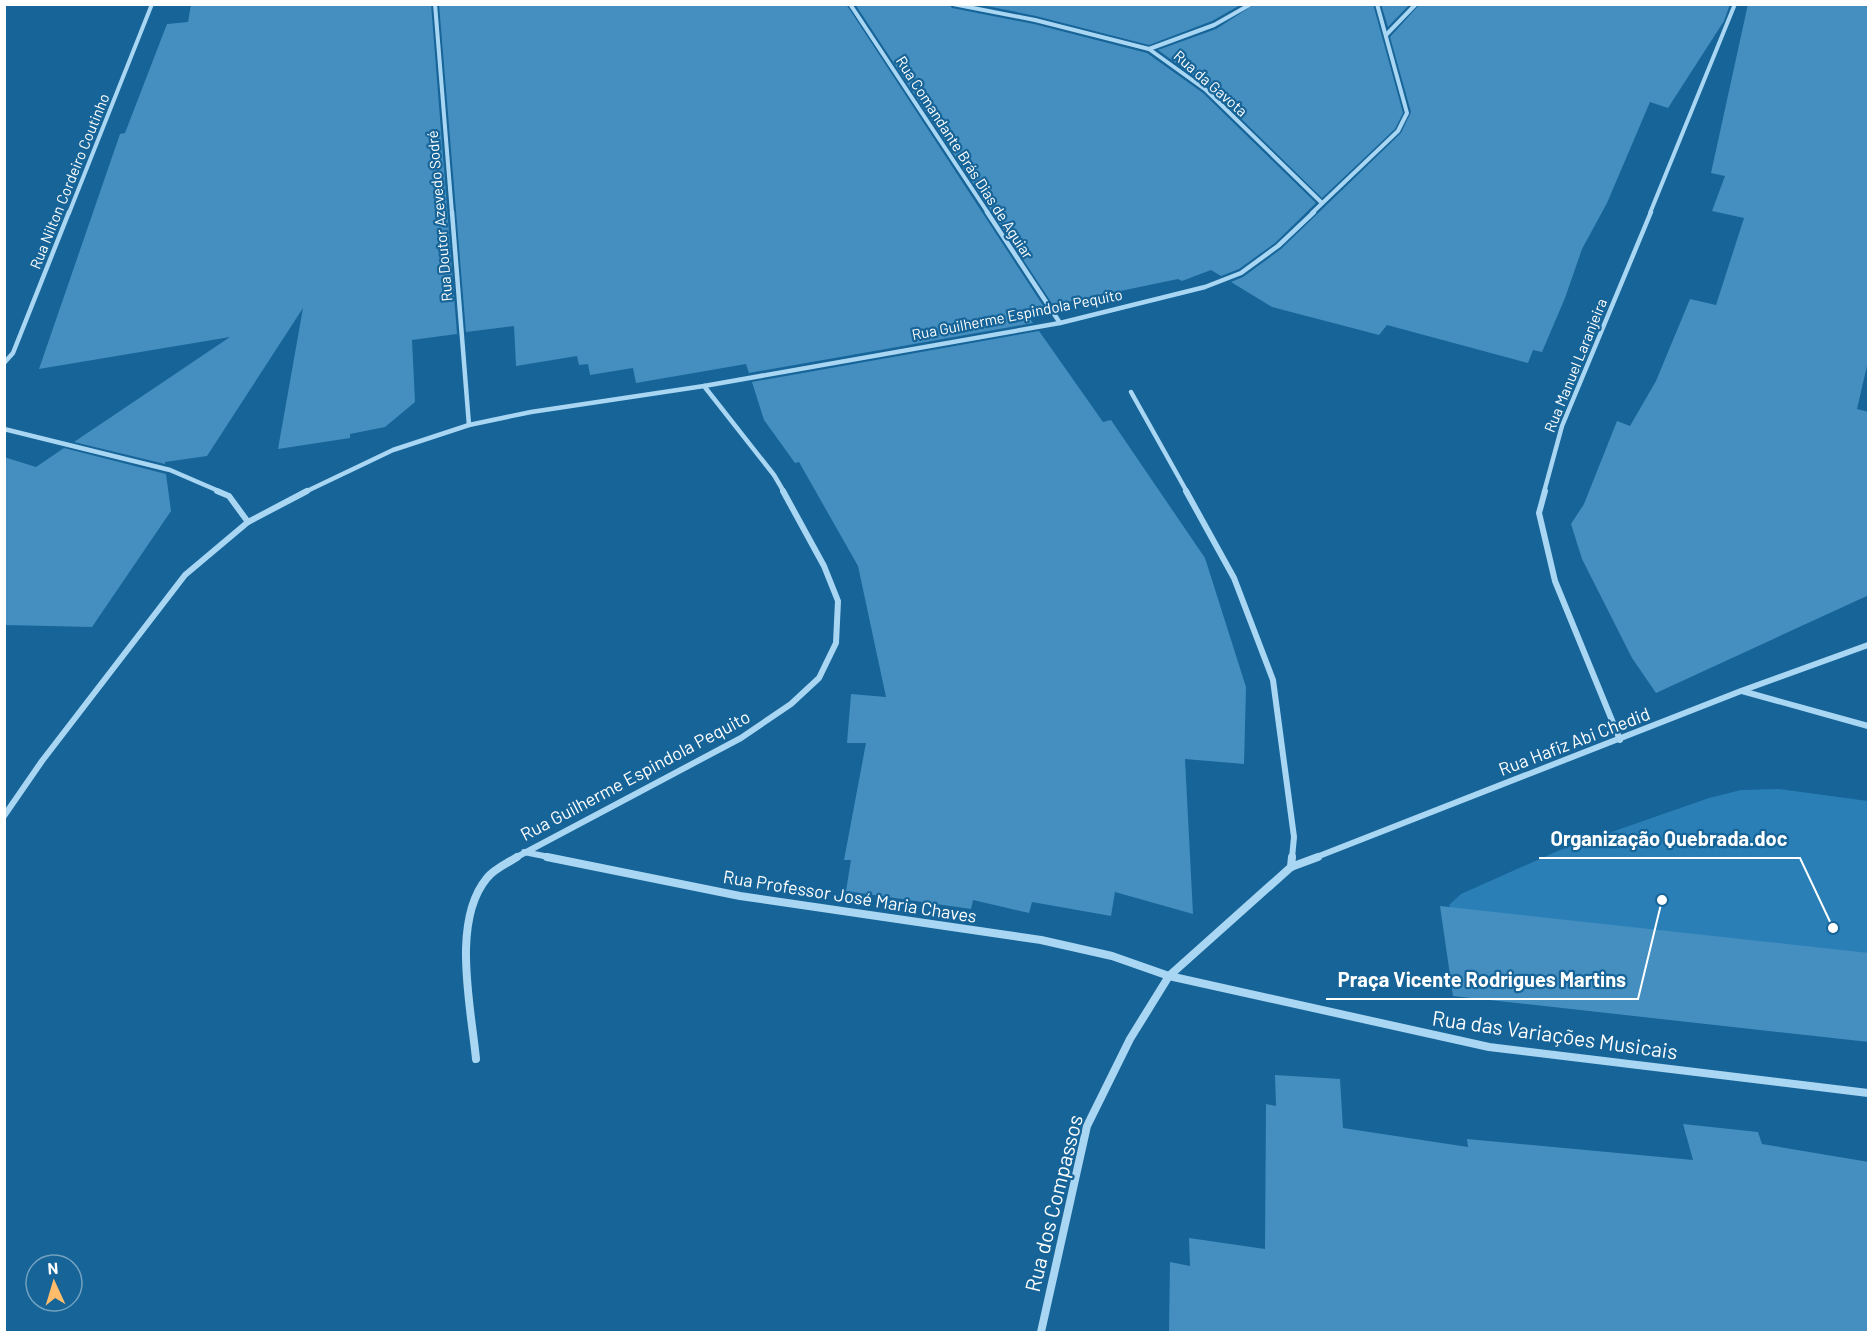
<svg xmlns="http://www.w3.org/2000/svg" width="1873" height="1337" viewBox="0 0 1873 1337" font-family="Barlow,sans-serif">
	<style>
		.green { fill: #2a7fb6 }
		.building { fill: #448fc0 }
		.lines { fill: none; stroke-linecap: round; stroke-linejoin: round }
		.street-far3 { stroke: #a9d6f2; stroke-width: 4 }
		.street-far2 { stroke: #a9d6f2; stroke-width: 4.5 }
		.street-far1 { stroke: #a9d6f2; stroke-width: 6 }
		.street { stroke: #a9d6f2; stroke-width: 8 }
		.labels { text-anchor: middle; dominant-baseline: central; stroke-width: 4.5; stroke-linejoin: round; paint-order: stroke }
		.far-street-label { font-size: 15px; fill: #fff; stroke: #166498 }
		.street-label { font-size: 18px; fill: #fff; stroke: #166498 }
		.near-street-label { font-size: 21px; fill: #fff; stroke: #166498 }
		.leader { fill: none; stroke: #fff; stroke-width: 2 }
		.callout-dot { fill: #fff; stroke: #166498; stroke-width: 2 }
		.callout-label { font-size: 20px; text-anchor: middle; font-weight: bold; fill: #fff; stroke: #166498; stroke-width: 4.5; stroke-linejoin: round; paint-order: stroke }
	</style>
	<rect width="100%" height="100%" fill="#166498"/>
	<!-- green -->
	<polygon class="green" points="1779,789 1868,801 1868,1002 1454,919 1449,905 1461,894 1560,850 1709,798 1741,790"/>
	<!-- building -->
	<g class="building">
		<polygon points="191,4 431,4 457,334 412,340 415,402 385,427 350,434 350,438 278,449 303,308 207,456 165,462 165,464 74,442 230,337 39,369 120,134 125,133 167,24 188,22"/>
		<polygon points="439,4 846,4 1044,307 1024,311 1033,323 749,373 746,364 636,383 633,368 590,375 588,364 579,365 577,356 516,366 514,326 466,332"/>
		<polygon points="855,4 949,4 952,8 1034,24 1147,53 1203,93 1316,203 1275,243 1239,269 1221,276 1211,270 1182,281 1178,279 1053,305"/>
		<polygon points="977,4 1242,4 1212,21 1149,45 1036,16"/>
		<polygon points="1255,4 1373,4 1403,113 1395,129 1322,198 1209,87 1158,50 1216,29"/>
		<polygon points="1381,4 1410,4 1388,27"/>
		<polygon points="1420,4 1730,4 1724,21 1668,108 1650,102 1607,203 1582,249 1565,298 1542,352 1533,350 1528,363 1387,325 1379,335 1272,307 1231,282 1243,277 1281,249 1401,133 1411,112 1390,37"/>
		<polygon points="1748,4 1869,4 1869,357 1857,409 1869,412 1869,595 1656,693 1632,658 1582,559 1571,524 1584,504 1617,421 1630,426 1656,381 1690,299 1716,305 1744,218 1712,211 1725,176 1711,173"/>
		<polygon points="1039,331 1103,422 1111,420 1205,558 1246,687 1244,764 1185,759 1193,914 1115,892 1111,916 1032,902 1029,913 973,900 971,909 846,891 851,860 844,860 866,743 847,743 851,694 886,697 858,566 799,462 795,463 764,420 752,382"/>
		<polygon points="64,448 166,474 171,511 92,627 4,625 4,457 36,467"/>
		<polygon points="1440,906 1869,953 1869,1042 1453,996"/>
		<polygon points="1275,1075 1340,1079 1343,1128 1468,1147 1467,1139 1693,1160 1683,1124 1758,1132 1762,1144 1869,1162 1869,1332 1169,1332 1170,1262 1190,1266 1189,1238 1265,1249 1266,1104 1276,1106"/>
	</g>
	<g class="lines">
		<!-- street-far3 -->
		<g class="street-far3">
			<polyline points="435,4 452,213"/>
			<polyline points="850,4 988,213"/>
			<polyline points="953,4 1035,20 1149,49 1206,90 1322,203"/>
			<polyline points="1386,35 1416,4"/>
			<polyline points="1149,49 1214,25 1251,4"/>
			<polyline points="69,213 152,4"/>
			<polyline points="1312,213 1398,131 1407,113 1377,4"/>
			<polyline points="1650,213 1735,4"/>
		</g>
		<!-- street-far2 -->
		<g class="street-far2">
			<polyline points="452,212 469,425"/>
			<polyline points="987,212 1060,323"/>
			<polyline points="4,363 13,353 69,212"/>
			<polyline points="704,386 774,475 784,492"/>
			<polyline points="1131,392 1187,492"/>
			<polyline points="4,429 170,470 221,492"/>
			<polyline points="305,492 393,450 469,425 531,412 704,386 1060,323 1205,287 1241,273 1278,246 1314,212"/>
			<polyline points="1544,492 1562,426 1651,212"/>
		</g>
		<!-- street-far1 -->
		<g class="street-far1">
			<polyline points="217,491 229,496 248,522"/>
			<polyline points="1186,491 1234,578 1273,680 1294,837 1292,858"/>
			<polyline points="1545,491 1539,513 1555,581 1620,740"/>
			<polyline points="1742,691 1868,726"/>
			<polyline points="4,816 42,761 185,575 248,522 307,491"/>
			<polyline points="524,852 554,858"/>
			<polyline points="515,858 741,738 791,704 819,678 836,643 838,601 824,566 783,491"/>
			<polyline points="1314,858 1741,691 1868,645"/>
		</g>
		<!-- street -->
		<g class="street">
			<polyline points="547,857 740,896 1041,940 1112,956 1169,976 1489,1047 1868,1093"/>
			<polyline points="1291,867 1292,857"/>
			<path d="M476,1059c-5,-52 -25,-138 11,-181 7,-9 21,-15 30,-21"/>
			<polyline points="1041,1332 1087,1126 1130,1039 1169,976 1291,867 1318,857"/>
		</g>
	</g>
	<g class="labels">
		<!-- far-street labels -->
		<g class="far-street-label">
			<text transform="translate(1211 83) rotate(41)">Rua da Gavota</text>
			<text transform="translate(965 157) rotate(57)">Rua Comandante Brás Dias de Aguiar</text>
			<text transform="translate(69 181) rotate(-68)">Rua Nilton Cordeiro Coutinho</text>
			<text transform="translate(439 216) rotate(-95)">Rua Doutor Azevedo Sodré</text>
			<text transform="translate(1017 314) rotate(-11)">Rua Guilherme Espindola Pequito</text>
			<text transform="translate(1575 365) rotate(-68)">Rua Manuel Laranjeira</text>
		</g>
		<!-- street labels -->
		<g class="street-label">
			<text transform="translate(1574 741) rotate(-21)">Rua Hafiz Abi Chedid</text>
			<text transform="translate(635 775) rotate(-28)">Rua Guilherme Espindola Pequito</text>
			<text transform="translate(850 896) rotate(9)">Rua Professor José Maria Chaves</text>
		</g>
		<!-- near-street labels -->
		<g class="near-street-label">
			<text transform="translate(1555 1034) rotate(8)">Rua das Variações Musicais</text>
			<text transform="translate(1053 1203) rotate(-76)">Rua dos Compassos</text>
		</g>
	</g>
	<!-- callouts -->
	<path class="leader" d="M1833 928L1800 858H1539M1662 900L1638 999H1326"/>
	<g class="callout-dot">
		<circle cx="1833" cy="928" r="6"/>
		<circle cx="1662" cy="900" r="6"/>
	</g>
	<g class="callout-label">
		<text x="1669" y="846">Organização Quebrada.doc</text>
		<text x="1482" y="987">Praça Vicente Rodrigues Martins</text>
	</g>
	<!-- border -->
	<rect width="1873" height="1337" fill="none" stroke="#ffffff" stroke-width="12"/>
	<!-- north arrow -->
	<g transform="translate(54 1283) rotate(356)"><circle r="28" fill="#166498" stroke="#73a2c1" stroke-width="1.5"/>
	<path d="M0-4.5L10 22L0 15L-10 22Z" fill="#ffbc6a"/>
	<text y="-9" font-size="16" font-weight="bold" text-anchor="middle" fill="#ffffff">N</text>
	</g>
</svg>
